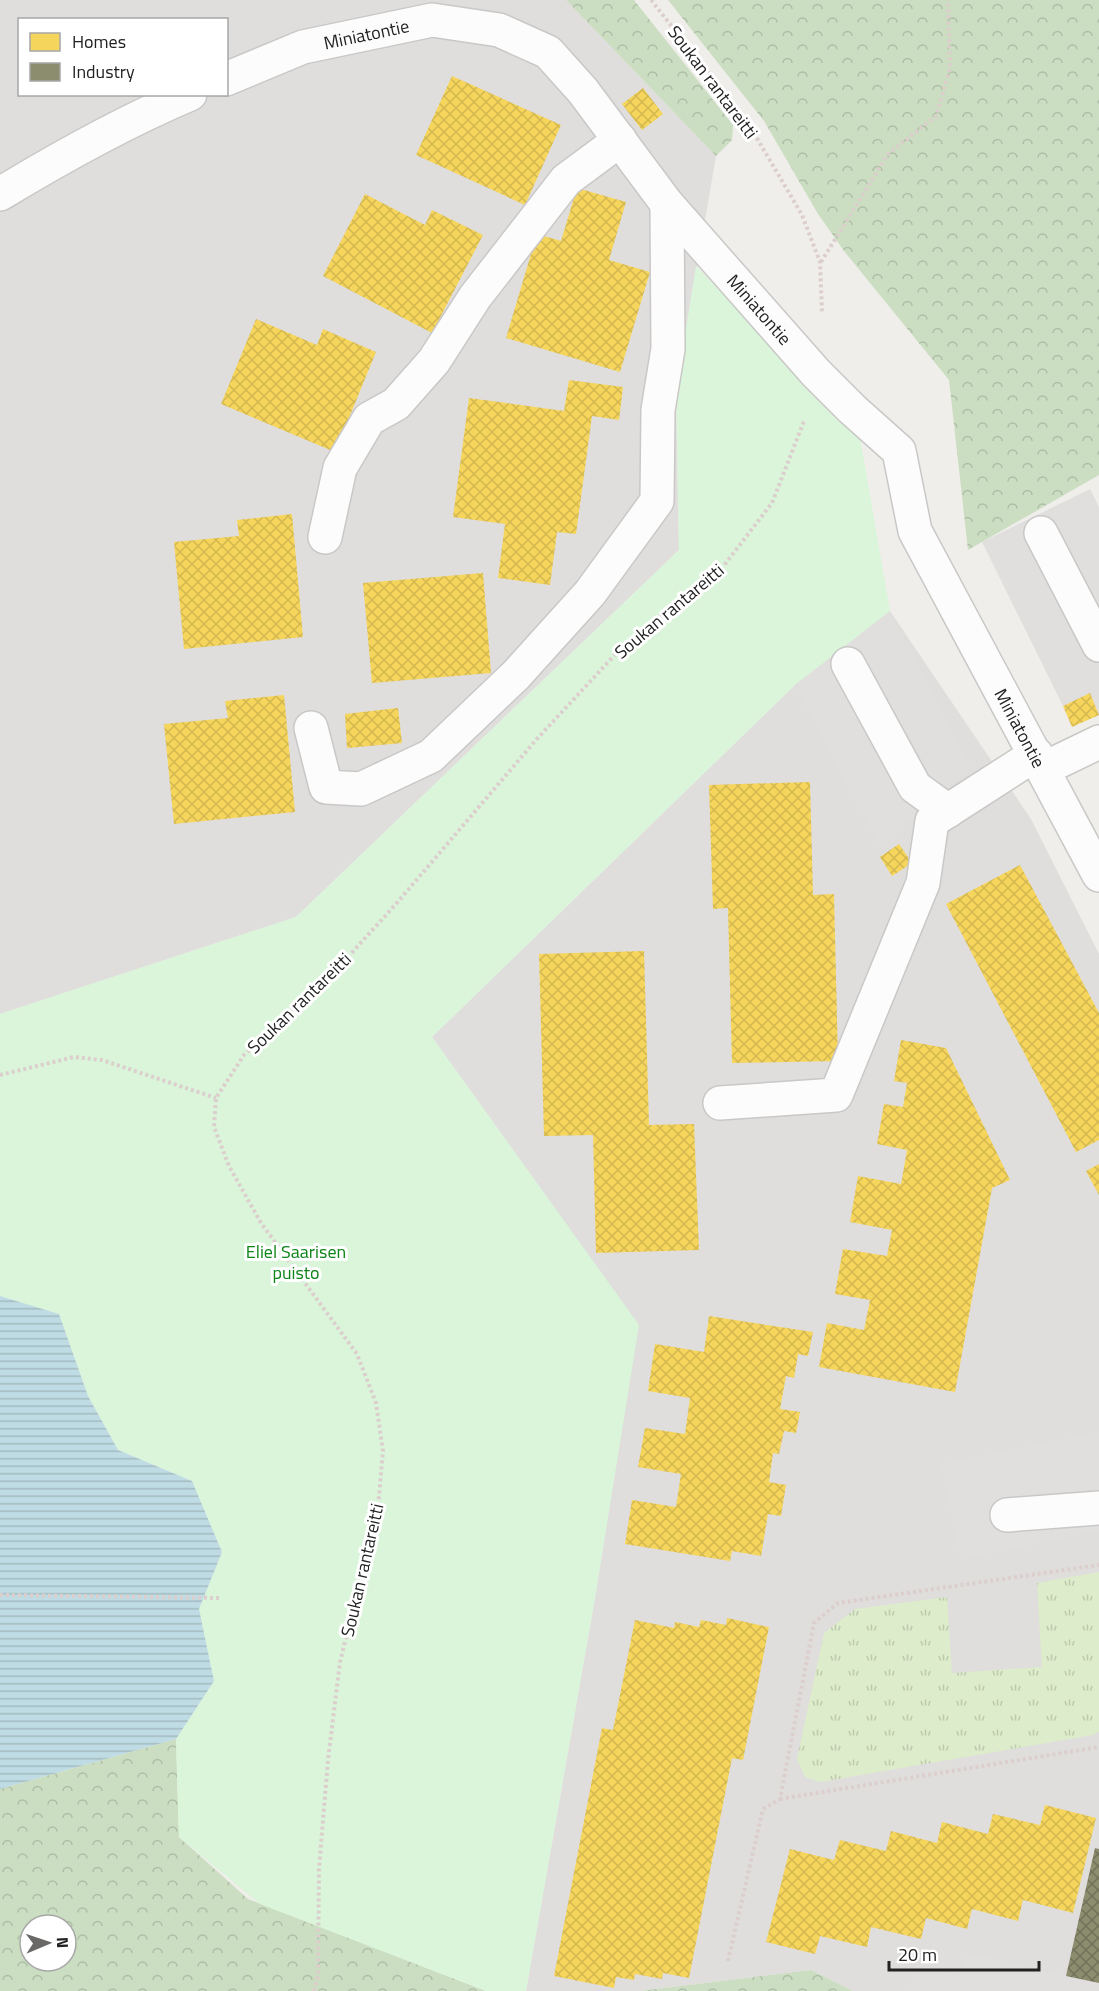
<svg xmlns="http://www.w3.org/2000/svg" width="1099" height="1991" viewBox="0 0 1099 1991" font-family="'Titillium Web',sans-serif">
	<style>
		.residential { fill: #dfdedc; fill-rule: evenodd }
		.grass { fill: url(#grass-tufts) }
		.forest { fill: url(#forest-crowns); fill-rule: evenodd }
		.park { fill: #daf5da }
		.parking { fill: #e0dfde }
		.water { fill: url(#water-rules) }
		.homes { fill: url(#homes-cross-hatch) }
		.industry { fill: url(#industry-cross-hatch) }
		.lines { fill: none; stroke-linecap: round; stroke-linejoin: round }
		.minor-casing { stroke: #c9c8c7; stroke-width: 36 }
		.path { stroke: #dccecd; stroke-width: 4; stroke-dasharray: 3 3; stroke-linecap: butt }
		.minor { stroke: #fdfcfc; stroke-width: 33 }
		.labels { text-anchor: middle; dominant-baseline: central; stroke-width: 6; stroke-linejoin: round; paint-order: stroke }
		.street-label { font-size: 18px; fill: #222; stroke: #fff }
		.park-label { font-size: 18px; fill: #0c8416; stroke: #fff }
	</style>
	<defs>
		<pattern id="grass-tufts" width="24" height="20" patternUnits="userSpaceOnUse" patternTransform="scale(1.5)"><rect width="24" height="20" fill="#ddeccb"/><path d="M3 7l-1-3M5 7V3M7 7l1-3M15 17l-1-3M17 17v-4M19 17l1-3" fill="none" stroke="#bdcaae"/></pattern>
		<pattern id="forest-crowns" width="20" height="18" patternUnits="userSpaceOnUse" patternTransform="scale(1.5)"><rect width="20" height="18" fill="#cbdec1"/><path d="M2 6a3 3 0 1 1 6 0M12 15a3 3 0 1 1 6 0" fill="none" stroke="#aebea6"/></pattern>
		<pattern id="water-rules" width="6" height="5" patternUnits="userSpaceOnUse" patternTransform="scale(1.5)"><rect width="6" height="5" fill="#bfdbe3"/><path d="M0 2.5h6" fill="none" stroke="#a4bcc2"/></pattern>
		<pattern id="homes-cross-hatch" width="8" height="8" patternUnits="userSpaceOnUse" patternTransform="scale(1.5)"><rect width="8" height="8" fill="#f6d55c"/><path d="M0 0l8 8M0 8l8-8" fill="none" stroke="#d3b750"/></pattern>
		<pattern id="industry-cross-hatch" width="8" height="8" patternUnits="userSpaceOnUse" patternTransform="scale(1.5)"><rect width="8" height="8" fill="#8c8c6e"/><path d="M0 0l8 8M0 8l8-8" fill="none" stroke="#72725a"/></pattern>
	</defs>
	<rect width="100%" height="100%" fill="#f0eeeb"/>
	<!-- residential -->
	<g class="residential">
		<path d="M0,0h566l150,156 -40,235 3,159 -383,367 -296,97zM20,20h206v74h-206z"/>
		<polygon points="890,611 1031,819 1099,954 1099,1991 853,1991 811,1970 640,1991 526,1991 595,1598 638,1325 432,1037 795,685"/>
	</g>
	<!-- grass -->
	<polygon class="grass" points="1099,1572 1099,1732 1093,1735 820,1782 805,1777 797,1759 824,1633 855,1609 947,1597 952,1673 1042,1667 1037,1583"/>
	<!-- forest -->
	<g class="forest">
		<polygon points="566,0 634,0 733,125 732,140 716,156"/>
		<polygon points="668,0 1099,0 1099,475 968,550 949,380 844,251 818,214 764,121"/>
		<path d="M176,1739l3,98 69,62 238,92h-486v-202zM30,1925h36v36h-36z"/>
		<polygon points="811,1970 853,1991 640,1991"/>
	</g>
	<!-- park -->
	<polygon class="park" points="696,266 860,437 890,611 795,685 432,1037 639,1325 595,1598 526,1991 486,1991 260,1904 179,1837 176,1739 214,1681 199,1609 222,1552 192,1481 118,1450 88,1396 59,1314 0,1296 0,1014 296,917 679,550 676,391"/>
	<!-- parking -->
	<g class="parking">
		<polygon points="1090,489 1099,507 1099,715 1090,694 1063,706 982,542"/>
		<polygon points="890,611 971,769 879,845 795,685"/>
		<polygon points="1099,1432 1099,1530 961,1559 941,1464"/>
		<polygon points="1095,1848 1099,1849 1099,1991 910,1991 917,1964 961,1976 967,1953 1066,1976"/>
	</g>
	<!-- water -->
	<polygon class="water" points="0,1296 59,1314 88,1396 118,1450 192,1481 222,1552 199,1609 214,1681 176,1739 0,1789"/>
	<!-- homes -->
	<g class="homes">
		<polygon points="452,76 561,125 525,205 416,155"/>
		<polygon points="643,88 663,114 642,130 622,104"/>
		<polygon points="577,188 626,202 609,260 650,272 620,372 506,338 537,234 561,241"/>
		<polygon points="365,194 425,225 432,210 483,235 432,333 323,276"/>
		<polygon points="256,319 317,345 323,329 376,352 335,452 221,404"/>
		<polygon points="569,380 623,387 619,420 592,416 576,534 557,532 550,585 498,578 505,524 453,517 469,398 564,411"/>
		<polygon points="292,514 303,637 184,649 174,542 239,536 237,520"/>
		<polygon points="483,573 491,673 372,683 363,583"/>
		<polygon points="1090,693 1099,715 1072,727 1063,706"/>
		<polygon points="284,695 295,812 174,824 164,724 228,718 225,701"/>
		<polygon points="398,708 402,743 347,748 345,714"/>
		<polygon points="810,782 813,895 834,894 838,1061 732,1063 728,908 713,909 709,785"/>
		<polygon points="899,844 912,863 892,876 880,857"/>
		<polygon points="1020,865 1099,1013 1099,1140 1076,1152 946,904"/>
		<polygon points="644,951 649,1125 694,1124 699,1250 596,1253 593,1135 544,1136 539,954"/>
		<polygon points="901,1040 946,1048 1010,1180 992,1188 955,1392 819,1367 827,1323 864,1330 870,1300 835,1294 843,1249 887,1256 892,1230 850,1222 858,1176 901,1184 907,1150 877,1144 884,1104 903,1107 907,1083 894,1081"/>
		<polygon points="1099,1164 1099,1195 1086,1171"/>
		<polygon points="709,1316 813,1332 808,1356 798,1354 794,1378 786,1376 780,1409 800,1412 796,1433 784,1431 779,1454 773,1453 769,1482 786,1485 781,1516 768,1514 761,1556 732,1551 730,1561 625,1544 632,1500 676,1507 681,1474 638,1467 645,1428 685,1434 690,1398 648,1391 655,1344 704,1352"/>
		<polygon points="727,1618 769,1627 743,1760 732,1758 689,1978 663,1973 662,1979 635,1974 634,1980 616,1977 614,1988 554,1976 602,1728 613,1730 635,1620 674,1628 675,1622 699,1627 701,1620 726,1625"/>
		<polygon points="1045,1805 1096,1818 1073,1913 1023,1900 1018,1921 972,1909 967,1929 926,1918 921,1939 871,1927 867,1947 820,1936 815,1954 766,1942 790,1849 834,1860 840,1840 886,1851 891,1831 937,1843 942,1822 988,1834 993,1814 1040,1825"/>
	</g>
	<!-- industry -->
	<polygon class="industry" points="1095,1848 1099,1849 1099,1983 1066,1976"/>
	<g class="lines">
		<!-- minor casing -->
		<g class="minor-casing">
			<g id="minor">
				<path id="s1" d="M226,79l77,-32 129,-27 67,10 49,22 35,39 84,113 149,169 36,36 47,42 16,80 184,344"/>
				<path d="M0,194c61,-37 124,-72 190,-100"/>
				<polyline points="1041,533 1099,645"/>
				<polyline points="325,537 340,468 369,419 396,404 434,361 475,297 566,180 620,140"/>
				<polyline points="848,664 915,787 948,811"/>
				<polyline points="311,728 326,787 361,789 431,756 516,675 590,593 657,501 658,410 668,349 667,204"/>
				<polyline points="1043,769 1099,742"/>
				<polyline points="720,1103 836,1095 923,883 932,821 1036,754"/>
				<polyline points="1007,1515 1099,1508"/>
			</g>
		</g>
		<!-- path -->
		<g class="path">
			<polyline points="651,0 748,123 802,215 820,262 822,313"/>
			<polyline points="821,262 888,154 936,116 950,68 948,0"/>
			<polyline points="0,1075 74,1057 102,1060 216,1098"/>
			<polyline points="0,1595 222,1598"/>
			<polyline points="780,1799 1099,1747"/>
			<polyline points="728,1961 763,1809 780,1799 814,1623 838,1603 1099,1565"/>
			<polyline points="314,1991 318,1976 319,1869 328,1760 340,1662 378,1508 383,1451 376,1403 357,1354 261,1223 229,1166 214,1127 216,1098 244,1055 337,969 396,904 536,740 623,646 722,568 772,503 804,421"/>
		</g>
		<!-- minor -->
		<use href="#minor" class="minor"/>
	</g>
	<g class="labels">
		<!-- street labels -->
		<g class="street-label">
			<text stroke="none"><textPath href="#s1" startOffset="148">Miniatontie</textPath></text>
			<text transform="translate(713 82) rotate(53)">Soukan rantareitti</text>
			<text stroke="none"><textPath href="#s1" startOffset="670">Miniatontie</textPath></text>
			<text transform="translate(669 611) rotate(-40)">Soukan rantareitti</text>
			<text stroke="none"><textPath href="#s1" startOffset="1174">Miniatontie</textPath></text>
			<text transform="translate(299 1003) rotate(-44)">Soukan rantareitti</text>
			<text transform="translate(362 1570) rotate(-77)">Soukan rantareitti</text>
		</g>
		<!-- park labels -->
		<g class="park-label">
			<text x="296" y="1251">Eliel Saarisen<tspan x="296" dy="21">puisto</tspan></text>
		</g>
	</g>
	<!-- legend -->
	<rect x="18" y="18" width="210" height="78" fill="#ffffff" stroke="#a7a7a7" stroke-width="1.5"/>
	<rect x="30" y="33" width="30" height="18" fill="#f6d55c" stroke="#a7a7a7" stroke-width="1.5"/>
	<text x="72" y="48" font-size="18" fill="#222222">Homes</text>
	<rect x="30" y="63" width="30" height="18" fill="#8c8c6e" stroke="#a7a7a7" stroke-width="1.5"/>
	<text x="72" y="78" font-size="18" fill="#222222">Industry</text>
	<!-- north arrow -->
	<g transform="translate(48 1943) rotate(88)"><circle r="28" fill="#ffffff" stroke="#a7a7a7" stroke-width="1.5"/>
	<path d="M0-4.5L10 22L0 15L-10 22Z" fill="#6a6968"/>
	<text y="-9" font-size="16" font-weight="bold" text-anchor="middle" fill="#222222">N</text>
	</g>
	<!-- scale -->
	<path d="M889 1961v9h150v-9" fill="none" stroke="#222222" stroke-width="3"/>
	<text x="898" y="1961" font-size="18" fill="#222222" stroke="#ffffff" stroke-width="4.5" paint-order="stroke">20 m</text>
</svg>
